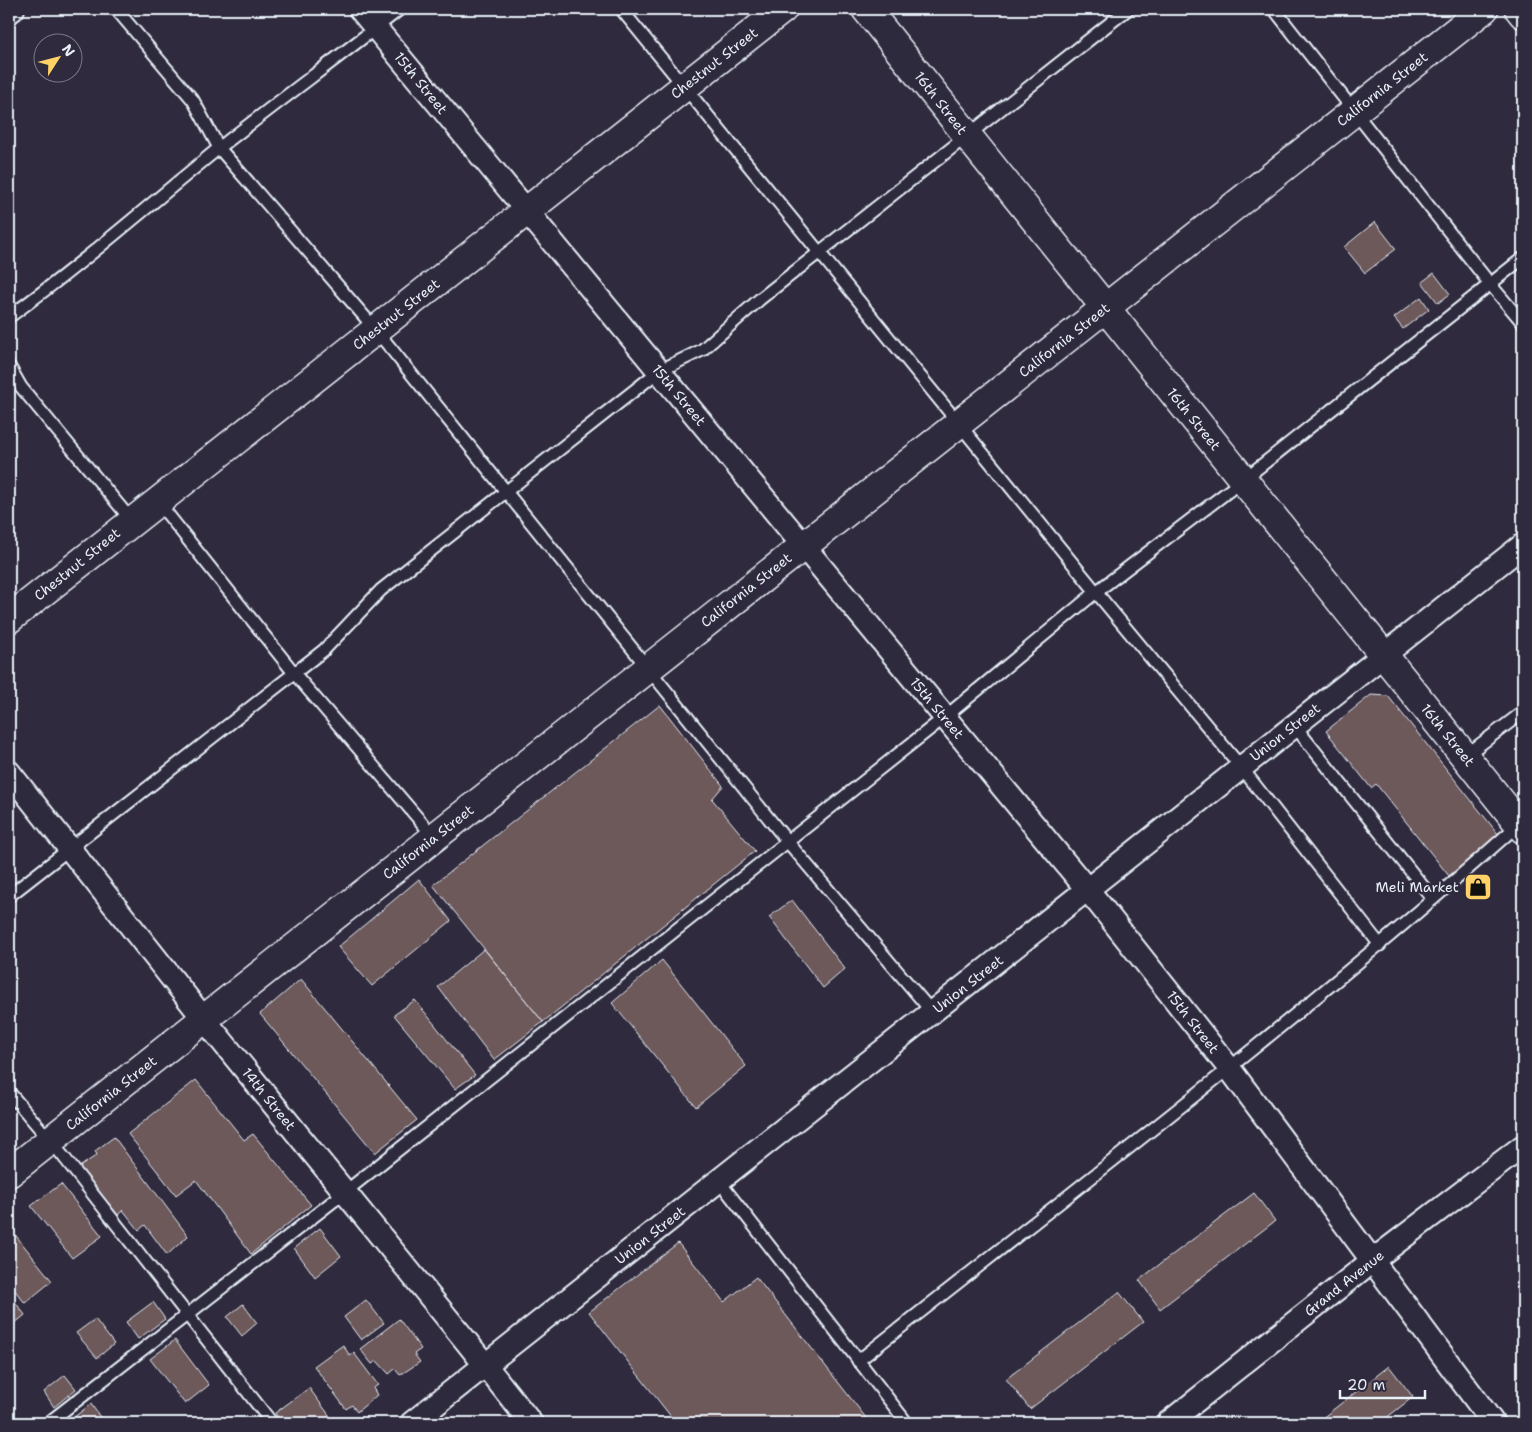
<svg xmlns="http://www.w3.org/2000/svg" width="1532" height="1432" viewBox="0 0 1532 1432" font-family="'Shantell Sans',sans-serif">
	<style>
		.building { fill: #6d585a; stroke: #e8f1f8 }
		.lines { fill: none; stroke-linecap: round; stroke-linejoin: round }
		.service-casing { stroke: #e8f1f8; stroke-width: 15 }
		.minor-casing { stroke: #e8f1f8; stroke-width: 26 }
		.tertiary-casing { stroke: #e8f1f8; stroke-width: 31 }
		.service { stroke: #2f2a3d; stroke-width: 11 }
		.minor { stroke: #2f2a3d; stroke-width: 22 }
		.tertiary { stroke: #2f2a3d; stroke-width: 28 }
		.labels { text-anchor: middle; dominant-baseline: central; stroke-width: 5; stroke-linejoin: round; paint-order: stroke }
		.street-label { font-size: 14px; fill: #e8f1f8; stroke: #2f2a3d }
		.poi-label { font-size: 14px; fill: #e8f1f8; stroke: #2f2a3d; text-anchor: end }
	</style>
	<rect width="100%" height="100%" fill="#2f2a3d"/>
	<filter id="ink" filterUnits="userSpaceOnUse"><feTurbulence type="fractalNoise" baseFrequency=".02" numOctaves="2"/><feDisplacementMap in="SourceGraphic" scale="10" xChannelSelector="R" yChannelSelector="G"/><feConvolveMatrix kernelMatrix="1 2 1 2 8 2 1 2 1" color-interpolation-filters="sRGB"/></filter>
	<g filter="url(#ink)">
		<!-- building -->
		<g class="building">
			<polygon points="1375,222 1396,249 1365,273 1344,247"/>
			<polygon points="1434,273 1450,294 1438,303 1422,282"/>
			<polygon points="1421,297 1429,309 1403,329 1394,318"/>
			<polygon points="1371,695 1388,696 1499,835 1449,876 1376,784 1371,788 1326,731"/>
			<polygon points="660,705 723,786 712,799 755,851 543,1022 433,885"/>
			<polygon points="419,879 451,921 372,986 338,947"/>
			<polygon points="792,900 845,969 823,988 769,917"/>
			<polygon points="484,949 543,1022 494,1060 438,987"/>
			<polygon points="662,960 746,1066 696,1107 612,1003"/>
			<polygon points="301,979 417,1120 375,1153 260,1014"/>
			<polygon points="415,1000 475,1075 455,1089 394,1015"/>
			<polygon points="196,1080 244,1140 253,1134 311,1205 251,1254 196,1180 176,1195 128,1134"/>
			<polygon points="114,1137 188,1236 167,1255 145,1225 139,1230 123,1210 117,1216 78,1168 97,1155 95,1151"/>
			<polygon points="61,1184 102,1236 72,1258 31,1206"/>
			<polygon points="1254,1193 1275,1221 1160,1309 1139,1280"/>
			<polygon points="9,1227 52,1281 25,1303 9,1283"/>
			<polygon points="320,1228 341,1256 315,1277 294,1248"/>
			<polygon points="678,1243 724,1302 756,1277 870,1423 676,1423 589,1312"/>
			<polygon points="1119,1292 1143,1322 1030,1409 1006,1379"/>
			<polygon points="9,1294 25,1315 9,1328"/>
			<polygon points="366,1300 384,1323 361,1340 344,1317"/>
			<polygon points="153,1302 165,1319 138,1339 126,1322"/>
			<polygon points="243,1304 257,1323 242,1336 227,1317"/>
			<polygon points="95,1319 114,1344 97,1358 76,1333"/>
			<polygon points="399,1319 421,1349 414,1354 420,1362 400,1375 395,1369 389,1374 377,1361 372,1364 360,1349"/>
			<polygon points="175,1340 209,1385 185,1404 150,1359"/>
			<polygon points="343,1345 350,1356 354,1353 378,1385 373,1388 377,1395 357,1412 352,1405 346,1409 314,1366"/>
			<polygon points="1389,1366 1413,1397 1380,1423 1316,1423"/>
			<polygon points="65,1375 76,1389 54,1407 44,1392"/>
			<polygon points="309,1388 335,1423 282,1423 275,1413"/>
			<polygon points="91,1404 104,1423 70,1423 69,1421"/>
		</g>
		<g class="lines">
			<!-- service casing -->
			<g class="service-casing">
				<g id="service">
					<polyline points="116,9 193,100 219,148 376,330 787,841 932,1012"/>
					<polyline points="621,9 1096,592 1241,767 1380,945"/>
					<polyline points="1274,9 1490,284 1523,323"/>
					<path d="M9,317c73,-53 140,-112 210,-169 60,-47 121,-92 181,-139"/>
					<polyline points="9,366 21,387 132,521"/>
					<polyline points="158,502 294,673 434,837"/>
					<polyline points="1294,725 1433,899"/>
					<polyline points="1465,756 1523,712"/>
					<polyline points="9,896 324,650 381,590 659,371 702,350 760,299 1128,9"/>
					<polyline points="9,1092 63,1156 272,1423"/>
					<polyline points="719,1181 907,1423"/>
					<path d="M858,1361c223,-176 449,-348 661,-537"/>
					<polyline points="48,1423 345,1192 945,717 1096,592 1243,480 1523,258"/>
				</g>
			</g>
			<!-- minor casing -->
			<g class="minor-casing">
				<g id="minor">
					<polyline points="360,9 1100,905 1229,1068 1493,1423"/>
					<polyline points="9,12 13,9"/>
					<polyline points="9,772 204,1019 466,1341 531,1423"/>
					<polyline points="412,1423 1523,545"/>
					<polyline points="1168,1423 1372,1261 1523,1146"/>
				</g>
			</g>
			<!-- tertiary casing -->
			<g class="tertiary-casing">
				<g id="tertiary">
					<polyline points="866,9 1523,829"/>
					<polyline points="1519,9 1523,14"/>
					<polyline points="9,619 783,9"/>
					<polyline points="9,1173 1484,9"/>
				</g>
			</g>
			<!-- service -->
			<use href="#service" class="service"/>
			<!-- minor -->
			<use href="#minor" class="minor"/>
			<!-- tertiary -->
			<use href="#tertiary" class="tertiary"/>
		</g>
	</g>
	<!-- icons -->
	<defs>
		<g id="shop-square" transform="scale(1.4375)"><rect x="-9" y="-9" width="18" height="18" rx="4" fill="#ffd166" stroke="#2f2a3d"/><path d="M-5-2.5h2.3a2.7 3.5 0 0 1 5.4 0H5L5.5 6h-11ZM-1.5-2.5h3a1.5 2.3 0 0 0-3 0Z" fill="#111"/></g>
	</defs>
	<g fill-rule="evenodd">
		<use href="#shop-square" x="1478" y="887"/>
	</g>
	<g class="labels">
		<!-- street labels -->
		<g class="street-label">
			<text transform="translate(714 63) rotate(-38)">Chestnut Street</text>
			<text transform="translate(421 83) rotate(51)">15th Street</text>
			<text transform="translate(1382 89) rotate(-38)">California Street</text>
			<text transform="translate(941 103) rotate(52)">16th Street</text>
			<text transform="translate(396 314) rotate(-38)">Chestnut Street</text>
			<text transform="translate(1064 340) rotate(-38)">California Street</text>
			<text transform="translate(679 395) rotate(50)">15th Street</text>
			<text transform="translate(1194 419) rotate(51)">16th Street</text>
			<text transform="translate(77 564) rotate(-39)">Chestnut Street</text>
			<text transform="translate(746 590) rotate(-38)">California Street</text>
			<text transform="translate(937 708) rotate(50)">15th Street</text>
			<text transform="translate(1285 732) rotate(-38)">Union Street</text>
			<text transform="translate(1448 735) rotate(51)">16th Street</text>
			<text transform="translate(428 842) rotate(-38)">California Street</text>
			<text transform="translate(968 984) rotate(-38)">Union Street</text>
			<text transform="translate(1193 1022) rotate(52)">15th Street</text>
			<text transform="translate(111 1093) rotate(-38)">California Street</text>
			<text transform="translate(269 1099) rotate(51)">14th Street</text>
			<text transform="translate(650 1235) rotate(-38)">Union Street</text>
			<text transform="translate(1344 1283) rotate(-38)">Grand Avenue</text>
		</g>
		<!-- poi labels -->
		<g class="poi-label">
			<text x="1459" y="887">Meli Market</text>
		</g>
	</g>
	<!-- margin -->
	<rect width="1532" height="1432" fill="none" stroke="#2f2a3d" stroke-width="30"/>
	<rect x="15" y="15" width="1502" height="1402" fill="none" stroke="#e8f1f8" stroke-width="2" filter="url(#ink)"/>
	<!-- north arrow -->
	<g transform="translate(58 58) rotate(54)"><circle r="24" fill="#2f2a3d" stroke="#797a88"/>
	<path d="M0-4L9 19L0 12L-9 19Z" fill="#ffd166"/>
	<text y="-8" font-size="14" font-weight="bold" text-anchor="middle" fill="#e8f1f8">N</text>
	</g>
	<!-- scale -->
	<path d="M1340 1390v8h85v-8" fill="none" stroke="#e8f1f8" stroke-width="2.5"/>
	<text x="1347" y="1390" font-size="15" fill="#e8f1f8" stroke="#2f2a3d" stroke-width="4" paint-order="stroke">20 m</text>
</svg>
